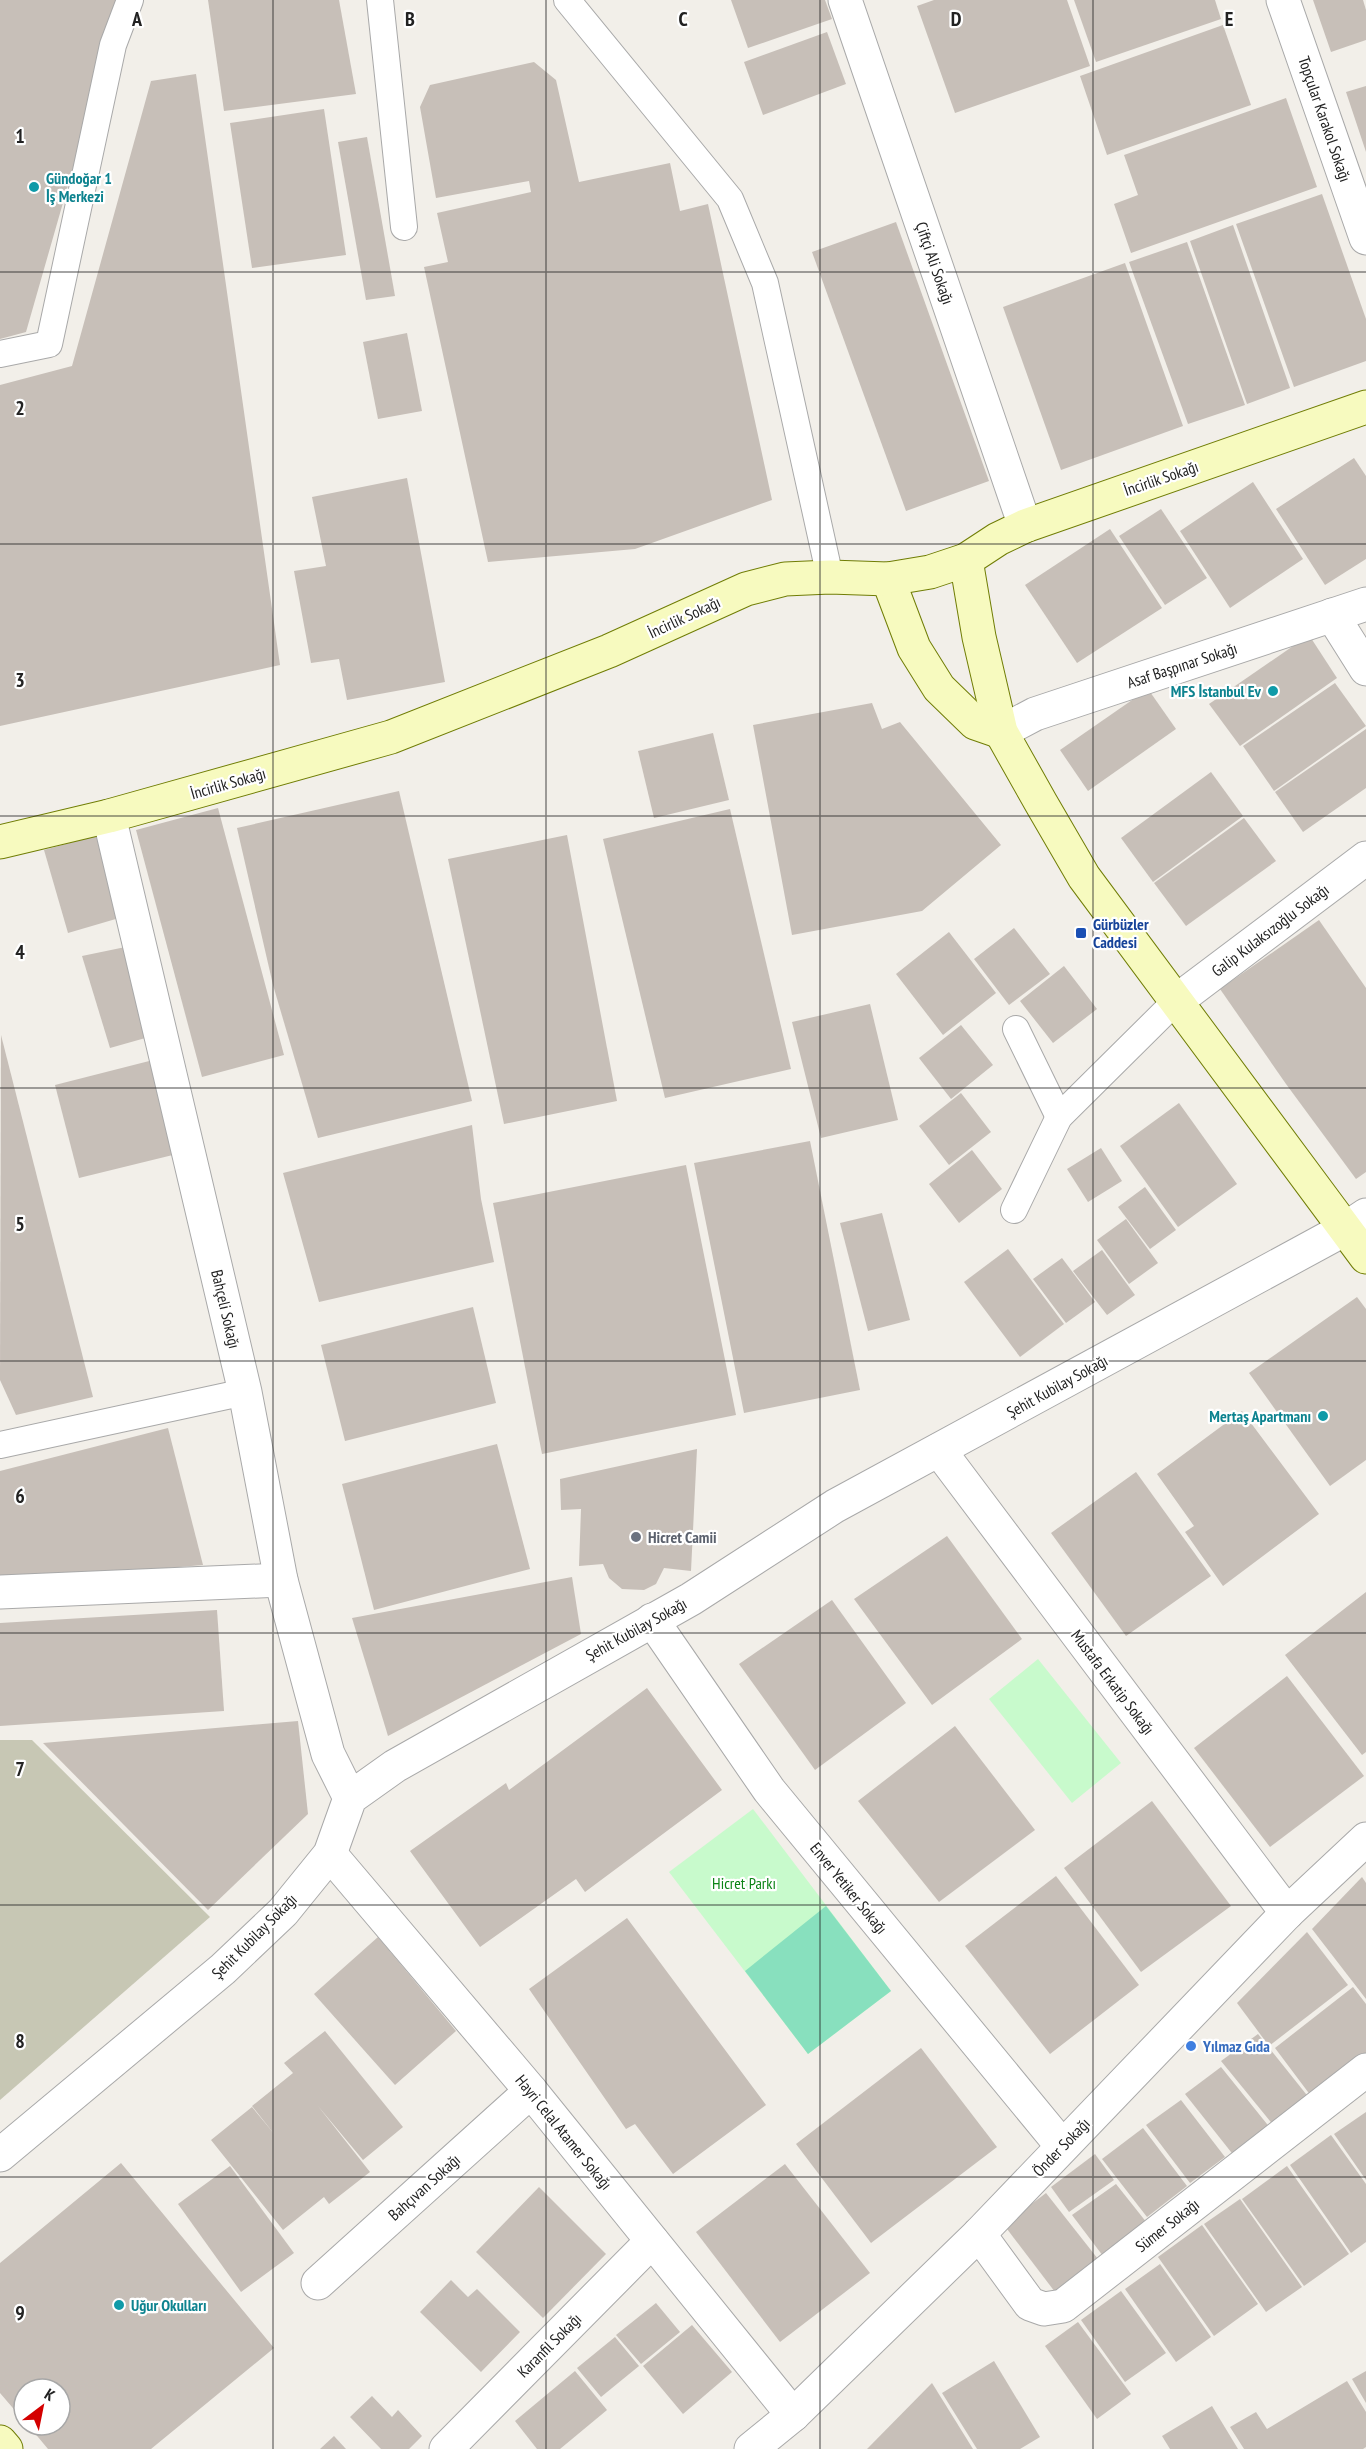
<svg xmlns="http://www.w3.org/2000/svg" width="1366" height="2449" viewBox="0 0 1366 2449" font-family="'PT Sans Narrow',sans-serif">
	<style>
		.construction { fill: #c7c7b4 }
		.park { fill: #c8facc }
		.pitch { fill: #88e0be }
		.building { fill: #c7bfb8 }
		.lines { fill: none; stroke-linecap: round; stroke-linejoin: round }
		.lane-casing { stroke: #a9a9a9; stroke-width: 28 }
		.street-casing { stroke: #a9a9a9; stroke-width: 35 }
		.secondary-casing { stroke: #707d05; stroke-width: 35 }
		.lane { stroke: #fff; stroke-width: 26 }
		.street { stroke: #fff; stroke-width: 33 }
		.secondary { stroke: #f7fabf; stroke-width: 33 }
		.grid { fill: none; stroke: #222; stroke-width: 1.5; stroke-opacity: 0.55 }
		.culture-dot { fill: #0f9aa8; stroke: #fff; stroke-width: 2 }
		.transit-dot { fill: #1a4fb4; stroke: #fff; stroke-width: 2 }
		.worship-dot { fill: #6b7280; stroke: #fff; stroke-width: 2 }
		.shop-dot { fill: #3f7fe0; stroke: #fff; stroke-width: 2 }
		.labels { text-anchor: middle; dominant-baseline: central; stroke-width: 4.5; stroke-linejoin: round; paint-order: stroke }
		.street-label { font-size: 16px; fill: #222; stroke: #fff }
		.culture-label { font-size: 16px; font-weight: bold; fill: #0d838f; stroke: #fff; text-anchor: start }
		.transit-label { font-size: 16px; font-weight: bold; fill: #164399; stroke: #fff; text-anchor: start }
		.worship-label { font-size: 16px; font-weight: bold; fill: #5b616d; stroke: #fff; text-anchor: start }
		.park-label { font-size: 16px; fill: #0c8416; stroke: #fff }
		.shop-label { font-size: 16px; font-weight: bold; fill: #366cbe; stroke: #fff; text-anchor: start }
		.grid-label { font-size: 20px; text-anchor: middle; font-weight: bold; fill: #222; stroke: #fff; stroke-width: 4.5; stroke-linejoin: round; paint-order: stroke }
	</style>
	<rect width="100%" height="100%" fill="#f2efe9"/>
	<!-- construction -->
	<polygon class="construction" points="0,1740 32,1740 210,1917 0,2100"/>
	<!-- park -->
	<g class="park">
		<polygon points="1038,1659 1121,1763 1072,1803 989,1699"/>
		<polygon points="753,1809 891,1991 808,2054 669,1872"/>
	</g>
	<!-- pitch -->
	<polygon class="pitch" points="826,1906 891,1991 808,2054 745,1971"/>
	<!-- building -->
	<g class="building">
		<polygon points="0,0 125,0 109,42 26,332 0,339"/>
		<polygon points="208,0 339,0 356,94 224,111"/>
		<polygon points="731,0 825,0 832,19 748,48"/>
		<polygon points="934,0 1067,0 1090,66 955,113 917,6"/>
		<polygon points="1074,0 1215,0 1221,19 1096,62"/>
		<polygon points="1313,0 1363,0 1366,10 1366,40 1331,52"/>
		<polygon points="1223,25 1251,105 1107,155 1080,76"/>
		<polygon points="827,32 846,84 763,115 744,62"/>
		<polygon points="534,62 556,80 579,182 670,163 680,211 708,204 772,500 635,549 488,562 424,267 448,262 437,213 531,192 529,181 436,198 420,107 430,85"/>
		<polygon points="196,74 280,665 0,726 0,385 72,366 151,81"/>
		<polygon points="1366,86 1366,152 1346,92"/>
		<polygon points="1286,98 1317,187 1131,253 1114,204 1138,195 1124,155"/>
		<polygon points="324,109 346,255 252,268 230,123"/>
		<polygon points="367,137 395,296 366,300 338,142"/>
		<polygon points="1322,194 1366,319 1366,361 1294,387 1236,224"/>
		<polygon points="896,222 989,481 906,511 812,252"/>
		<polygon points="1233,225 1290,388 1247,404 1190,241"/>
		<polygon points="1187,242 1245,405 1188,424 1129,262"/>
		<polygon points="1125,263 1183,426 1061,470 1003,307"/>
		<polygon points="407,333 422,411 378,419 363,342"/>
		<polygon points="1354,458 1366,476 1366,559 1325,585 1276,509"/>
		<polygon points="407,478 445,682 347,700 339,659 311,663 294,571 326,566 312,497"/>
		<polygon points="1253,482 1303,559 1230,608 1180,531"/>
		<polygon points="1161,509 1207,578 1165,605 1119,536"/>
		<polygon points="1110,529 1162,608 1077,663 1025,585"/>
		<polygon points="1309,635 1337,678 1240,746 1209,704"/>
		<polygon points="1335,683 1366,726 1274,791 1243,746"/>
		<polygon points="1148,689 1176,729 1088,791 1060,750"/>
		<polygon points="872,703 882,729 900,722 1001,845 922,911 792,935 753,725"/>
		<polygon points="1366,729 1366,788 1303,832 1275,792"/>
		<polygon points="713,733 729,800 654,818 638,751"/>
		<polygon points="1211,772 1243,816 1153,882 1121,838"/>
		<polygon points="399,791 472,1101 318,1138 273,985 237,828"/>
		<polygon points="218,808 284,1055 202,1077 136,830"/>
		<polygon points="730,809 791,1069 665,1098 603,839"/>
		<polygon points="1244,818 1276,861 1186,926 1154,883"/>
		<polygon points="102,834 126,916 68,933 44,850"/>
		<polygon points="567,835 617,1101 504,1124 448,859"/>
		<polygon points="1319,920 1366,988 1366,1172 1356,1179 1286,1084 1220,989"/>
		<polygon points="1014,928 1050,974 1009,1005 974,959"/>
		<polygon points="949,932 996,993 943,1035 896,974"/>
		<polygon points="135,945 156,1035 110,1048 82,956"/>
		<polygon points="1064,966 1097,1009 1053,1043 1020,1001"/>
		<polygon points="870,1004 898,1120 821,1138 792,1022"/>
		<polygon points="961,1025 993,1065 951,1099 919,1058"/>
		<polygon points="1,1035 93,1397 16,1415 0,1380"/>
		<polygon points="161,1058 185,1152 79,1178 55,1085"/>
		<polygon points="961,1093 991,1132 949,1165 919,1126"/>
		<polygon points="1179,1103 1237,1184 1178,1227 1120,1146"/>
		<polygon points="472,1125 481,1199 494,1262 319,1302 283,1173"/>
		<polygon points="810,1141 860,1390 744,1413 694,1163"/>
		<polygon points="1101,1148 1122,1181 1088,1202 1067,1169"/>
		<polygon points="972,1150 1002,1189 959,1223 929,1184"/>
		<polygon points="686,1165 736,1415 542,1454 493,1203"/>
		<polygon points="1145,1187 1176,1230 1150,1249 1118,1207"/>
		<polygon points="882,1213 910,1320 868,1331 840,1223"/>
		<polygon points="1126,1219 1158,1263 1129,1284 1097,1240"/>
		<polygon points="1008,1249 1064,1324 1020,1357 964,1282"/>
		<polygon points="1102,1250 1135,1295 1107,1315 1073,1271"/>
		<polygon points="1062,1258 1095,1302 1066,1323 1033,1279"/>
		<polygon points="1357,1297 1366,1309 1366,1460 1330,1486 1249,1373"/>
		<polygon points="473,1307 496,1403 345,1441 321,1345"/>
		<polygon points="1242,1411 1319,1514 1223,1586 1185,1532 1194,1526 1157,1474"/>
		<polygon points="168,1428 203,1565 0,1582 0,1471"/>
		<polygon points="497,1444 530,1569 374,1610 342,1484"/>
		<polygon points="697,1449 691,1571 664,1568 656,1584 644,1590 622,1589 609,1578 603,1564 579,1566 581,1509 561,1510 560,1479"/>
		<polygon points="1136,1472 1211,1576 1126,1636 1051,1533"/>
		<polygon points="947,1536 1022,1639 932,1705 854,1599"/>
		<polygon points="572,1577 581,1634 388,1736 352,1618"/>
		<polygon points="1366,1592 1366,1752 1362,1755 1285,1655"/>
		<polygon points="832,1600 906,1703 815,1770 739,1664"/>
		<polygon points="217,1610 224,1711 0,1726 0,1623"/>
		<polygon points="1287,1676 1364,1776 1270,1847 1194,1748"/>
		<polygon points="647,1688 722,1790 585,1892 576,1879 480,1947 410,1851 506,1783 509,1790"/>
		<polygon points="298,1721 308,1814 208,1910 43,1743"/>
		<polygon points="955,1726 1035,1830 939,1902 858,1801"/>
		<polygon points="1152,1801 1231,1906 1141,1972 1064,1868"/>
		<polygon points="1056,1876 1139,1985 1050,2054 965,1946"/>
		<polygon points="1362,1877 1366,1883 1366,1999 1312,1929"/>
		<polygon points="627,1918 766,2105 673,2174 635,2124 626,2129 529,1989"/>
		<polygon points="1307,1932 1348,1985 1269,2046 1237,2003"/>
		<polygon points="378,1937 456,2031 395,2085 314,1994"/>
		<polygon points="1353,1987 1366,2004 1366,2054 1311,2096 1275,2048"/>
		<polygon points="325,2031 403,2127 363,2160 318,2106 370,2172 329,2204 324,2197 283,2230 211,2140 252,2107 275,2135 252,2106 293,2073 284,2063"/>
		<polygon points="1258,2034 1310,2099 1274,2126 1221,2061"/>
		<polygon points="921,2048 997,2147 871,2243 796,2144"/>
		<polygon points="1221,2067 1271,2129 1235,2157 1185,2094"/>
		<polygon points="1181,2100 1225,2157 1190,2183 1146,2125"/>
		<polygon points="1366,2112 1366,2180 1334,2134"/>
		<polygon points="1143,2128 1187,2186 1147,2217 1102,2159"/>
		<polygon points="1331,2135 1366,2184 1366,2242 1351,2253 1290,2165"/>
		<polygon points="1095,2154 1114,2180 1069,2212 1051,2187"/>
		<polygon points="121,2163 274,2348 151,2449 48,2449 28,2425 60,2425 60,2389 24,2389 24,2421 0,2393 0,2263"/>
		<polygon points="785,2164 870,2273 780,2342 696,2232"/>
		<polygon points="230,2166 294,2253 241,2292 178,2204"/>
		<polygon points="1287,2166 1349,2254 1304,2286 1242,2199"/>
		<polygon points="1116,2184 1147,2223 1103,2256 1072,2215"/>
		<polygon points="539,2187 606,2254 543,2318 476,2252"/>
		<polygon points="1046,2193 1098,2259 1055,2292 1004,2225"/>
		<polygon points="1240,2199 1302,2287 1266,2312 1204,2224"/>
		<polygon points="1202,2225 1258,2304 1214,2336 1158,2257"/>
		<polygon points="1160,2264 1211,2337 1176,2362 1125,2289"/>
		<polygon points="451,2280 468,2297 477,2289 520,2332 481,2372 420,2312"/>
		<polygon points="1121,2291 1166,2353 1125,2382 1081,2320"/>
		<polygon points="656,2303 680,2332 641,2364 616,2335"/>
		<polygon points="1078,2322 1131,2394 1097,2419 1045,2346"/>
		<polygon points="692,2325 732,2372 683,2414 643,2366"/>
		<polygon points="615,2337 639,2366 601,2397 577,2368"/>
		<polygon points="994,2361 1040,2437 1020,2449 977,2449 942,2393"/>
		<polygon points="575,2371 607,2410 560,2449 537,2449 515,2421"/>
		<polygon points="1366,2371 1366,2403 1352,2379"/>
		<polygon points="1347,2381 1366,2412 1366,2447 1363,2449 1244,2449 1230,2427 1256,2412 1267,2429"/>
		<polygon points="932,2383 973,2449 867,2449"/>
		<polygon points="372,2396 392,2417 398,2410 422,2436 409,2449 381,2449 350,2417"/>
		<polygon points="1212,2406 1238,2449 1170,2449 1162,2436"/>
		<polygon points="334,2436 346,2449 320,2449"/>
	</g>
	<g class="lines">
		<!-- lane casing -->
		<g class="lane-casing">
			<g id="lane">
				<polyline points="380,0 404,227"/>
				<polyline points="567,0 730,199 765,283 830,577"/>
				<polyline points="0,354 49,344 113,45 130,0"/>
				<polyline points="1016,1029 1059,1117"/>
				<polyline points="1014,1210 1059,1117 1175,1002"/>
				<polyline points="0,1445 245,1392"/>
			</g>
		</g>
		<!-- street casing -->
		<g class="street-casing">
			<g id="street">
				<polyline points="845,0 1025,526"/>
				<polyline points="1283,0 1366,238"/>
				<polyline points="1332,615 1366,669"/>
				<polyline points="1001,732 1035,714 1366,604"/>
				<polyline points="109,816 245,1392 281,1580 328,1754 350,1798"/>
				<polyline points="1175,1002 1366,858"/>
				<polyline points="939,1450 1287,1913"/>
				<polyline points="0,1592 281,1580"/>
				<polyline points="652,1620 769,1790 1062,2146"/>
				<polyline points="330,1854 531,2091 793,2415"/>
				<polyline points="0,2155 223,1969 283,1912 330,1854 350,1798 395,1766 691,1599 835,1506 1345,1229 1366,1215"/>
				<polyline points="979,2234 1030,2304 1044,2309 1063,2306 1366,2070"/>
				<polyline points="318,2283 531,2091"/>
				<polyline points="446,2449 652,2241"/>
				<polyline points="751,2449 793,2415 979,2234 1287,1913 1366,1839"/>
			</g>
		</g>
		<!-- secondary casing -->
		<g class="secondary-casing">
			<g id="secondary">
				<polyline points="966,560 979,637 1001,732 1041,803 1084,877 1366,1257"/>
				<polyline points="888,579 914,648 939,688 975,723 1001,732"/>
				<polyline points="0,842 109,816 391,737 609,651 746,589 785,579 830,577 888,579 930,572 966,560 998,539 1025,526 1366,407"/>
				<polyline points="0,2442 6,2449"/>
			</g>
		</g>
		<!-- lane -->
		<use href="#lane" class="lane"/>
		<!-- street -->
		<use href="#street" class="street"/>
		<!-- secondary -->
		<use href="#secondary" class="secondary"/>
	</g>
	<!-- grid -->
	<path class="grid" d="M273,0v2449M546,0v2449M820,0v2449M1093,0v2449M0,272h1366M0,544h1366M0,816h1366M0,1088h1366M0,1361h1366M0,1633h1366M0,1905h1366M0,2177h1366"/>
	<!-- markers -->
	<g class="culture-dot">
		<circle cx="34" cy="187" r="6"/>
		<circle cx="1273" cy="691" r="6"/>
		<circle cx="1323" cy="1416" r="6"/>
		<circle cx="119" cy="2305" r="6"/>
	</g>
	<rect class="transit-dot" x="1075" y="927" width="12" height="12" rx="3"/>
	<circle class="worship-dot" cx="636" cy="1537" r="6"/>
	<circle class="shop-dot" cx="1191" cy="2046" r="6"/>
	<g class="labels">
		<!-- street labels -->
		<g class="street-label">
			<text transform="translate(1325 119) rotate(71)">Topçular Karakol Sokağı</text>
			<text transform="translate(935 263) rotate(71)">Çiftçi Ali Sokağı</text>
			<text transform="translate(1161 478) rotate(-19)">İncirlik Sokağı</text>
			<text transform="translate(684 617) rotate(-25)">İncirlik Sokağı</text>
			<text transform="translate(1182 665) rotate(-18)">Asaf Başpınar Sokağı</text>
			<text transform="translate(228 783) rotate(-16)">İncirlik Sokağı</text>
			<text transform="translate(1270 930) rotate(-37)">Galip Kulaksızoğlu Sokağı</text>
			<text transform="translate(226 1309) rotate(77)">Bahçeli Sokağı</text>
			<text transform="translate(1057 1386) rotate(-29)">Şehit Kubilay Sokağı</text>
			<text transform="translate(636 1629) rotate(-29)">Şehit Kubilay Sokağı</text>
			<text transform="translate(1113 1682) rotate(53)">Mustafa Erkatip Sokağı</text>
			<text transform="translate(849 1888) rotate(51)">Enver Yetiker Sokağı</text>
			<text transform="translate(254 1936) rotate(-45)">Şehit Kubilay Sokağı</text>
			<text transform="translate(564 2132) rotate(51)">Hayri Celal Atamer Sokağı</text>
			<text transform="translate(1061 2147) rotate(-46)">Önder Sokağı</text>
			<text transform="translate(424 2187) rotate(-42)">Bahçıvan Sokağı</text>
			<text transform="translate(1167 2225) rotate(-38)">Sümer Sokağı</text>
			<text transform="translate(549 2345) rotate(-45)">Karanfil Sokağı</text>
		</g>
		<!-- culture labels -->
		<g class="culture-label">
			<text x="46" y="178">Gündoğar 1<tspan x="46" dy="18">İş Merkezi</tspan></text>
			<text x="1261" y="691" text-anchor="end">MFS İstanbul Ev</text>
			<text x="1311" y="1416" text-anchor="end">Mertaş Apartmanı</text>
			<text x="131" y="2305">Uğur Okulları</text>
		</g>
		<!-- transit labels -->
		<g class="transit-label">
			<text x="1093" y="924">Gürbüzler<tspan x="1093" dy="18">Caddesi</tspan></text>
		</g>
		<!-- worship labels -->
		<g class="worship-label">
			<text x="648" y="1537">Hicret Camii</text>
		</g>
		<!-- park labels -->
		<g class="park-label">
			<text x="744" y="1883">Hicret Parkı</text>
		</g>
		<!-- shop labels -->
		<g class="shop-label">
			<text x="1203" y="2046">Yılmaz Gıda</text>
		</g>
	</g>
	<g class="grid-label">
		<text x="137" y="26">A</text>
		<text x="410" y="26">B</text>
		<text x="683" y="26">C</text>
		<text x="956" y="26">D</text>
		<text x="1229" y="26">E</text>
		<text x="20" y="143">1</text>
		<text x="20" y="415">2</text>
		<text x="20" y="687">3</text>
		<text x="20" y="959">4</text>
		<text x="20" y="1231">5</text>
		<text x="20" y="1503">6</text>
		<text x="20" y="1776">7</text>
		<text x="20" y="2048">8</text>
		<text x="20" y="2320">9</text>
	</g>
	<!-- north arrow -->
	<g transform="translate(42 2407) rotate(32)"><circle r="28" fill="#ffffff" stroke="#a7a7a7" stroke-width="1.5"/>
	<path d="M0-4.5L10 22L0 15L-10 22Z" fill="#d40000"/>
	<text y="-9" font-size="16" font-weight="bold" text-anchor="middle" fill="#222222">K</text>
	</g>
</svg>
